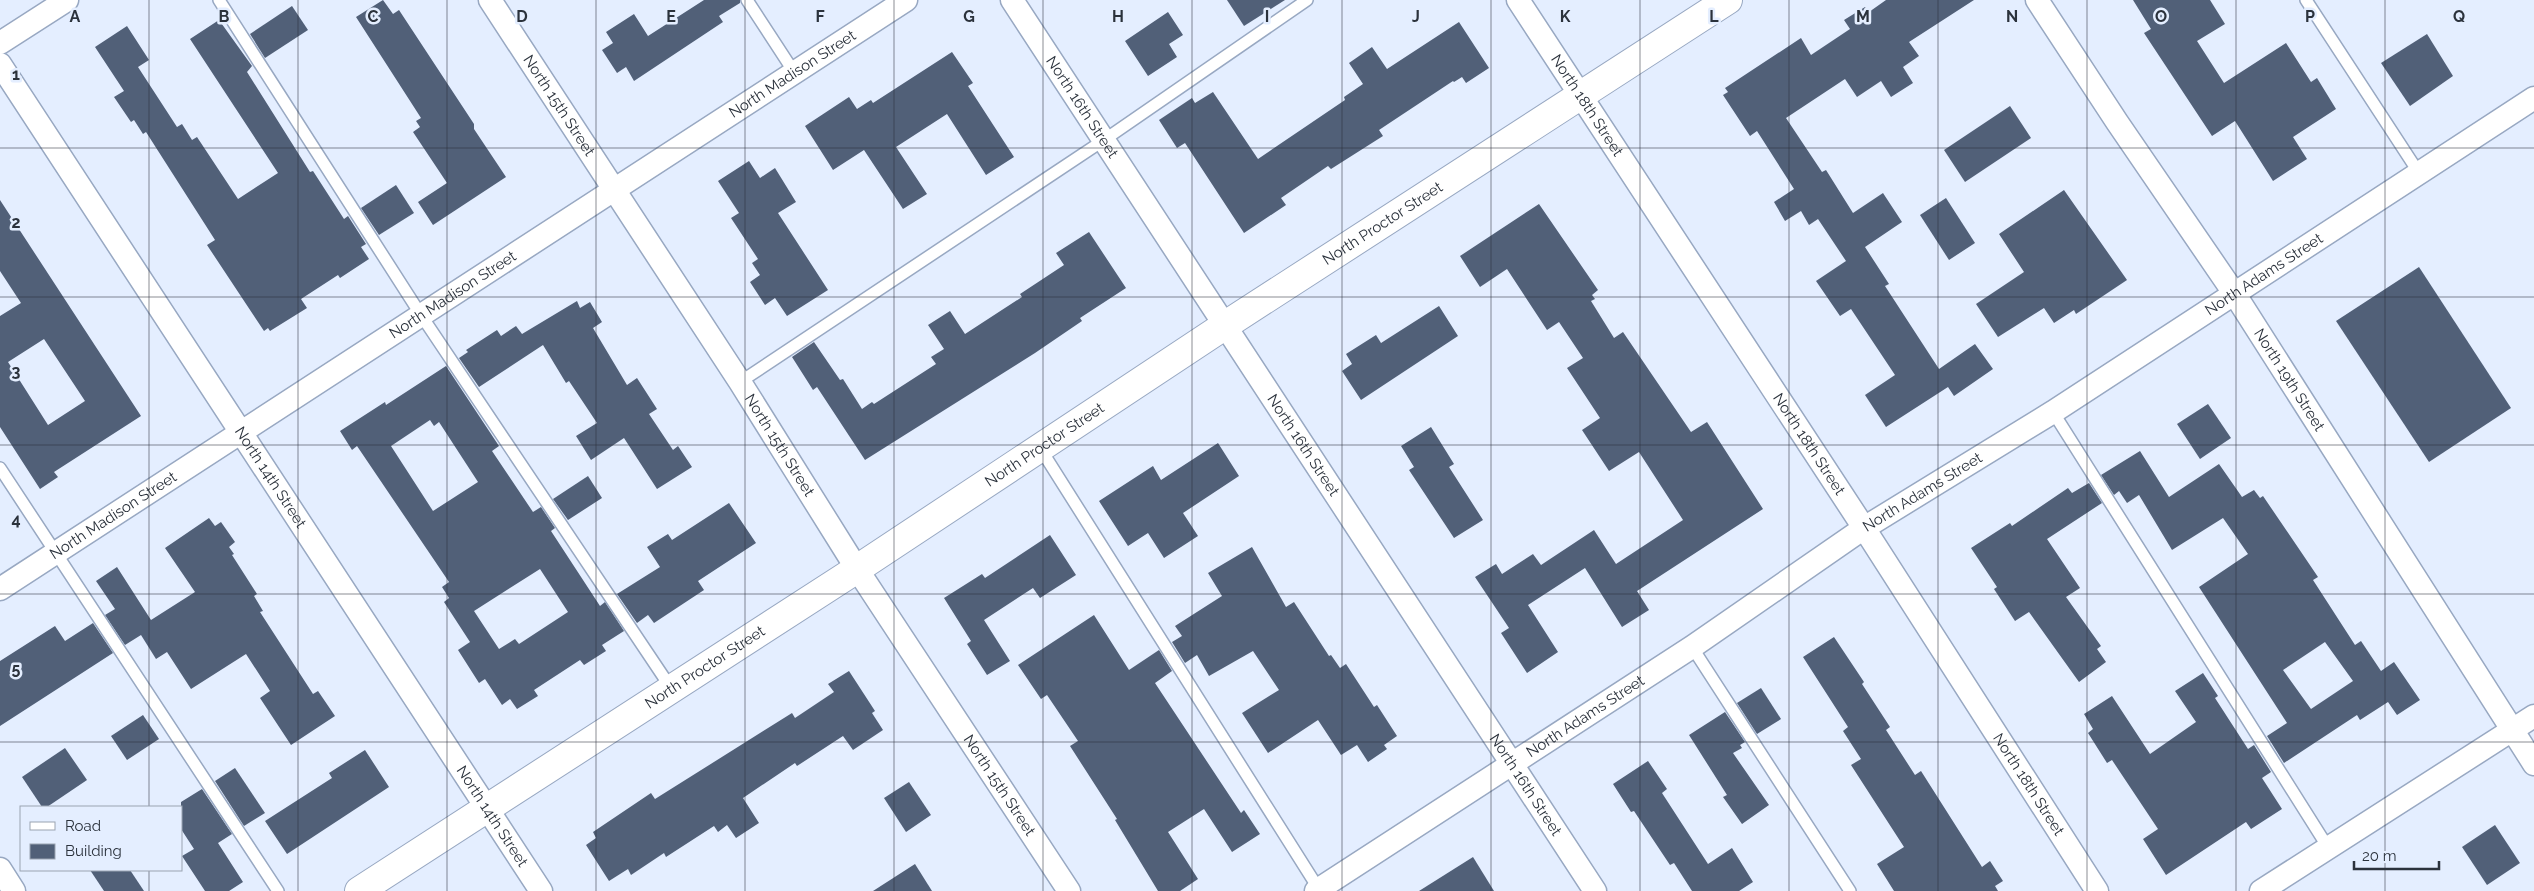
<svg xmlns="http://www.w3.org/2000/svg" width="2534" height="891" viewBox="0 0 2534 891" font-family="Raleway,sans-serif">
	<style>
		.building { fill: #516078; fill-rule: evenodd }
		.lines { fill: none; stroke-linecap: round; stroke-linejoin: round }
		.service-casing { stroke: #98a8c2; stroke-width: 14 }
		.minor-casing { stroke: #98a8c2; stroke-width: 25 }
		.tertiary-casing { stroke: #98a8c2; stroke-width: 30 }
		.service { stroke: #fff; stroke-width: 11 }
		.minor { stroke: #fff; stroke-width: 22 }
		.tertiary { stroke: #fff; stroke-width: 28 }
		.grid { fill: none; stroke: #2b323c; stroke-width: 1; stroke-opacity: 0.55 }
		.labels { text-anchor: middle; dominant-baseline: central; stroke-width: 5; stroke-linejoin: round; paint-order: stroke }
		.street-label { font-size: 15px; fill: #2b323c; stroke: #e4eeff }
		.grid-label { font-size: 16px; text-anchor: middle; font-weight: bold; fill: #2b323c; stroke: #e4eeff; stroke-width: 5; stroke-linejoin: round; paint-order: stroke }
	</style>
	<rect width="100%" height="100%" fill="#e4eeff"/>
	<!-- building -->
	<g class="building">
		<polygon points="383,0 393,14 399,10 474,124 474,129 506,177 433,225 418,202 447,183 413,132 420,127 416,121 421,118 356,17"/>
		<polygon points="704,0 740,0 740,3 719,16 723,22 634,81 626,67 617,73 602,50 613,43 606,32 634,14 648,36"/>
		<polygon points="1227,0 1285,0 1244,26"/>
		<polygon points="1886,0 1974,0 1909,42 1919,56 1903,67 1913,83 1891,97 1881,81 1857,97 1845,79 1786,118 1822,172 1826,170 1853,213 1883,193 1902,222 1865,247 1889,284 1885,286 1939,369 1975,344 1993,369 1954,396 1948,387 1886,427 1865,395 1895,375 1851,309 1840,316 1816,281 1846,261 1818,219 1809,225 1801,211 1785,221 1774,202 1794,189 1757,131 1750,136 1723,95 1728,92 1725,88 1801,38 1811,55 1850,29 1844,20 1865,7 1869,12"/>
		<polygon points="2133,0 2210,0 2225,24 2197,41 2224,83 2286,43 2311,82 2317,78 2336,109 2293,137 2307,159 2273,181 2235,121 2212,136 2144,33 2151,29"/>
		<polygon points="292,6 308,30 265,58 250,34"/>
		<polygon points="1168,12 1183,35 1169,44 1177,57 1148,76 1125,41"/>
		<polygon points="219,20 252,66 247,72 310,172 313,171 344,219 348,216 366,244 361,247 369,259 340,278 338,275 301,299 307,308 270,331 268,328 264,331 207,245 215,240 146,132 143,134 134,120 131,122 114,97 124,91 95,47 127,26 149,60 138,67 177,127 182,124 192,140 197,137 238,199 278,173 190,39"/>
		<polygon points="1459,22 1489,68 1466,83 1462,77 1454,82 1453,81 1388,124 1379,130 1383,136 1331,169 1328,166 1281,198 1286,205 1244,233 1185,143 1177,148 1159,120 1192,98 1195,103 1213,92 1258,159 1345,100 1344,97 1363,84 1349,63 1372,47 1387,69"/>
		<polygon points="2427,34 2453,76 2410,106 2381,63"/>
		<polygon points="952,52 973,83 968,86 1014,157 986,175 947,114 896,147 927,194 903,209 864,150 833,170 805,126 849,97 857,109 871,100 873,103"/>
		<polygon points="2010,106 2031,138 1965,182 1944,150"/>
		<polygon points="749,161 760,178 775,168 796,202 778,213 828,290 787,316 775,298 765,305 750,282 760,275 752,263 758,259 731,218 739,213 718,181"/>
		<polygon points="396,185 414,213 379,235 361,208"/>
		<polygon points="2064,190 2127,280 2076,314 2074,310 2054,323 2044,308 1998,337 1976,304 2024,272 1999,234"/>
		<polygon points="1946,198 1975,243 1949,260 1920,215"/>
		<path d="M0,200l141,216 -87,56 4,5 -18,12 -40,-62v-111l21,-13 -21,-32zM44,339l41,62 -37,24 -40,-63z"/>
		<polygon points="1539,204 1598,290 1592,295 1595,299 1591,301 1614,338 1623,332 1691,432 1707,422 1763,509 1637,591 1649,610 1622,627 1585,568 1528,605 1558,652 1527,673 1501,633 1509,628 1475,577 1496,564 1502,574 1533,554 1541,565 1594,530 1616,564 1683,520 1639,452 1609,471 1582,430 1600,418 1567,368 1583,358 1559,322 1547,330 1507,269 1480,287 1460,256"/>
		<polygon points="1089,232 1126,288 1080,318 1082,321 1035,353 865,460 817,387 813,390 792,357 814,342 840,380 843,379 862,409 872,402 874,404 936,364 931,357 944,349 928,325 950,311 965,334 1022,297 1020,294 1064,265 1056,253"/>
		<polygon points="2419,267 2511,408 2429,462 2336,321"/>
		<polygon points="577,301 580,308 590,302 602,322 593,328 627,385 637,378 657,409 649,414 673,450 678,446 692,467 657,489 624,438 591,460 576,436 597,423 569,381 566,383 543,345 479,387 459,358 468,352 466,350 497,330 501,336 516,326 522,334"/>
		<polygon points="1439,306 1458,336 1361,400 1342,371 1352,364 1346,354 1376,335 1381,343"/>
		<path d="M446,366l53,80 -7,5 41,61 8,-5 14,21 -4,3 49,75 5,-4 19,29 -22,14 4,6 -22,14 -4,-5 -46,30 4,6 -21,13 -7,-10 -8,6 -17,-26 -6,4 -21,-33 12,-8 -26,-40 5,-4 -7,-11 7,-5 -92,-136 -5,4 -12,-19 45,-29 1,3zM430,420l4,6 5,-4 39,60 -45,29 -42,-65zM540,569l28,43 -49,32 -4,-5 -16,10 -25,-38z"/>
		<polygon points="2208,404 2231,438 2200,459 2177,424"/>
		<polygon points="1431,427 1454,464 1449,467 1483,520 1454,538 1409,470 1414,467 1401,446"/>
		<polygon points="1218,443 1239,476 1183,513 1198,536 1164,558 1148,533 1128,546 1099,501 1153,466 1161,480"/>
		<path d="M2140,451l29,46 50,-33 23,33 12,-7 6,8 3,-2 55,81 -5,3 42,65 6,-4 20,30 13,-9 26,38 -23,15 -9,-13 -28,18 -3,-5 -73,48 -17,-27 20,-13 -88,-136 49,-33 -25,-36 -51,32 -33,-55 -12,8 -8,-12 -5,4 -13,-20zM2325,642l28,39 -42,28 -28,-39z"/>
		<polygon points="588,476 602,498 568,520 553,499"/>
		<polygon points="2089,483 2102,503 2047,539 2080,588 2066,597 2101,646 2097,649 2106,662 2079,682 2029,612 2015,621 1994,589 1997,587 1971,548 2010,523 2012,526 2068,488 2072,493"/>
		<polygon points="729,503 756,543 698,581 704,590 654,623 648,615 637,623 617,594 660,567 647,547 668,534 672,540"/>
		<polygon points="209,518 215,526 221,522 235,542 229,547 234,554 232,555 257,594 254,596 263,611 260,612 313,694 318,691 335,716 291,745 260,698 270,691 246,654 191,689 167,652 156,659 141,635 125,645 105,615 115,609 96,581 117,567 151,620 195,592 165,548"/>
		<polygon points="1050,535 1076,575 1040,598 1033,588 984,620 1010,661 987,675 967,644 971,641 944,598 982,574 985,578"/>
		<polygon points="1252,547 1286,607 1294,602 1329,656 1331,655 1340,668 1346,664 1374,707 1377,705 1397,736 1384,745 1387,749 1368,762 1357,745 1341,755 1318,720 1268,753 1242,713 1279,690 1253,651 1209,676 1197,655 1185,663 1172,642 1182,636 1175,626 1222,596 1208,573"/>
		<polygon points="1094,615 1129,670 1159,650 1172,671 1155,683 1241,813 1244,810 1260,834 1232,852 1204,809 1168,832 1198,879 1180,891 1158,891 1115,820 1117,819 1070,746 1078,741 1047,695 1041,699 1018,665"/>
		<polygon points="93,623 113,653 0,726 0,661 55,626 65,641"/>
		<polygon points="1834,637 1864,682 1862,684 1890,727 1886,730 1915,775 1921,771 1982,867 1990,861 2003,881 1995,886 1998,891 1894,891 1877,864 1904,847 1851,765 1861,759 1843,731 1848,727 1803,657"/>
		<polygon points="849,671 875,711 872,713 883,730 853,750 843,736 797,766 795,763 743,798 759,823 736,838 727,825 718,832 714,826 666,857 664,853 631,875 628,869 609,881 586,845 596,838 593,832 651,793 655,799 792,713 795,718 834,692 828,684"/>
		<polygon points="2203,673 2218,696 2215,698 2248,749 2254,745 2271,772 2262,778 2282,809 2251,829 2246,822 2166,875 2143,839 2158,829 2112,760 2107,763 2088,733 2093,729 2084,714 2112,696 2150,754 2196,722 2175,691"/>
		<polygon points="1761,688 1781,719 1757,734 1737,703"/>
		<polygon points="1725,712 1745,742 1740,745 1742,748 1733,753 1769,805 1742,824 1723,797 1727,795 1689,735"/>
		<polygon points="143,715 159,739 127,760 111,736"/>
		<polygon points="65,748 87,780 47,807 42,807 22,777"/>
		<polygon points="365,750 389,787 287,854 265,821 332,778 329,773"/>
		<polygon points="1648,761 1667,789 1662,793 1708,864 1732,848 1753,882 1739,891 1692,891 1674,863 1670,865 1634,811 1631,812 1613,784"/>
		<polygon points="235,768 265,813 244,826 215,781"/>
		<polygon points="909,782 931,815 906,832 884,798"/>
		<polygon points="202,789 232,834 218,843 243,882 229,891 205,891 182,856 194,849 181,829 181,802"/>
		<polygon points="2495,825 2520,863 2487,885 2462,847"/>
		<polygon points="1473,857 1494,891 1419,891"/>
		<polygon points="915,864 932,891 873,891"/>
		<polygon points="90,870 130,870 144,891 104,891"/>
	</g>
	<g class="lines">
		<!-- service casing -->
		<g class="service-casing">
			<g id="service">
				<polyline points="219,0 421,315 671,688"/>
				<polyline points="747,0 794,72"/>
				<polyline points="2306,0 2419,173"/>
				<polyline points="740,382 1104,140 1307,0"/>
				<polyline points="2053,412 2329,849"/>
				<polyline points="1040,448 1320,891"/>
				<polyline points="0,468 278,891"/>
				<polyline points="1692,647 1850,891"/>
			</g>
		</g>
		<!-- minor casing -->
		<g class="minor-casing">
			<g id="minor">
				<path id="s1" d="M490,0l250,382 117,187 212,322"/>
				<path id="s2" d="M1012,0l583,891"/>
				<path id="s3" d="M1518,0l346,528 233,363"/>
				<path id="s4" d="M2037,0l80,122 117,171 300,471"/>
				<polyline points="0,43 67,0"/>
				<path id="s5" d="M0,64l541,827"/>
				<path id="s6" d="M0,589l906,-589"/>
				<polyline points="0,869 14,891"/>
				<path id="s7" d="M1316,891l376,-244 172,-119 189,-116 481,-314"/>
				<polyline points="2261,891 2534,716"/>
			</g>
		</g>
		<!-- tertiary casing -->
		<g class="tertiary-casing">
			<g id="tertiary">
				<path id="s8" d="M359,891l498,-322 367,-243 504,-326"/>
			</g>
		</g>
		<!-- service -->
		<use href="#service" class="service"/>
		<!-- minor -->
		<use href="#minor" class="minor"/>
		<!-- tertiary -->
		<use href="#tertiary" class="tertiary"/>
	</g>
	<!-- grid -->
	<path class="grid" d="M149,0v807M298,0v891M447,0v891M596,0v891M745,0v891M894,0v891M1043,0v891M1192,0v891M1342,0v891M1491,0v891M1640,0v891M1789,0v891M1938,0v891M2087,0v891M2236,0v891M2385,0v891M0,148h2534M0,297h2534M0,445h2534M0,594h2534M0,742h2534M149,870v21"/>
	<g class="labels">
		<!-- street labels -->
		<g class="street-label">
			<text stroke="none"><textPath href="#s6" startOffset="945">North Madison Street</textPath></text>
			<text stroke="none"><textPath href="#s1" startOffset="126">North 15th Street</textPath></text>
			<text stroke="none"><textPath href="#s2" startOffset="128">North 16th Street</textPath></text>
			<text stroke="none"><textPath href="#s3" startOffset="126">North 18th Street</textPath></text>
			<text stroke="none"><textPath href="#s8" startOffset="1222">North Proctor Street</textPath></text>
			<text stroke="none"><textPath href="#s7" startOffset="1131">North Adams Street</textPath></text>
			<text stroke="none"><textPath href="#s6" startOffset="540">North Madison Street</textPath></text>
			<text stroke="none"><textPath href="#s4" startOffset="456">North 19th Street</textPath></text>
			<text stroke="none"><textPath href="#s3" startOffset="531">North 18th Street</textPath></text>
			<text stroke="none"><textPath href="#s1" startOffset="531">North 15th Street</textPath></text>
			<text stroke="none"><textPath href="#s8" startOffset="818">North Proctor Street</textPath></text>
			<text stroke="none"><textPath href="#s2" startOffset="532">North 16th Street</textPath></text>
			<text stroke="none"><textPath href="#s5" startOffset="494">North 14th Street</textPath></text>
			<text stroke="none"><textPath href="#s7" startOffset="726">North Adams Street</textPath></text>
			<text stroke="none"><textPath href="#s6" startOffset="135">North Madison Street</textPath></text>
			<text stroke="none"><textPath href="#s8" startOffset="412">North Proctor Street</textPath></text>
			<text stroke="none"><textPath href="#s7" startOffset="321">North Adams Street</textPath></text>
			<text stroke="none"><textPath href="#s2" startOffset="938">North 16th Street</textPath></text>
			<text stroke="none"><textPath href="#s3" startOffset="936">North 18th Street</textPath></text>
			<text stroke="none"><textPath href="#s1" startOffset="936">North 15th Street</textPath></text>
			<text stroke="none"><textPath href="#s5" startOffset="899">North 14th Street</textPath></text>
		</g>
	</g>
	<g class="grid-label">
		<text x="75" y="22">A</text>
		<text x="224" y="22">B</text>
		<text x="373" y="22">C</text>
		<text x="522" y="22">D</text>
		<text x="671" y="22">E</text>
		<text x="820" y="22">F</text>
		<text x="969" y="22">G</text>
		<text x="1118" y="22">H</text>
		<text x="1267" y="22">I</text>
		<text x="1416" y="22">J</text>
		<text x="1565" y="22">K</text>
		<text x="1714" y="22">L</text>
		<text x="1863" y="22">M</text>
		<text x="2012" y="22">N</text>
		<text x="2161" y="22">O</text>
		<text x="2310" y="22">P</text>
		<text x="2459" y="22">Q</text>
		<text x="16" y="80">1</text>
		<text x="16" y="228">2</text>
		<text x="16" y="377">3</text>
		<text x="16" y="525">4</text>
		<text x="16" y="674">5</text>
	</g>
	<!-- legend -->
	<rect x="20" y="806" width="162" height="65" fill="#e4eeff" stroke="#9aa3b1"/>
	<rect x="30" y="822" width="25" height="8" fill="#ffffff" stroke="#9aa3b1"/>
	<text x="65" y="831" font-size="15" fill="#2b323c">Road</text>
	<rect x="30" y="844" width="25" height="15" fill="#516078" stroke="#9aa3b1"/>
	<text x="65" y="856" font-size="15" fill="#2b323c">Building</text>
	<!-- scale -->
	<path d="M2354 861v8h85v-8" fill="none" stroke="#2b323c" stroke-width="2.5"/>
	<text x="2362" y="861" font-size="15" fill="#2b323c" stroke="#e4eeff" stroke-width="4" paint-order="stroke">20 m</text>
</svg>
